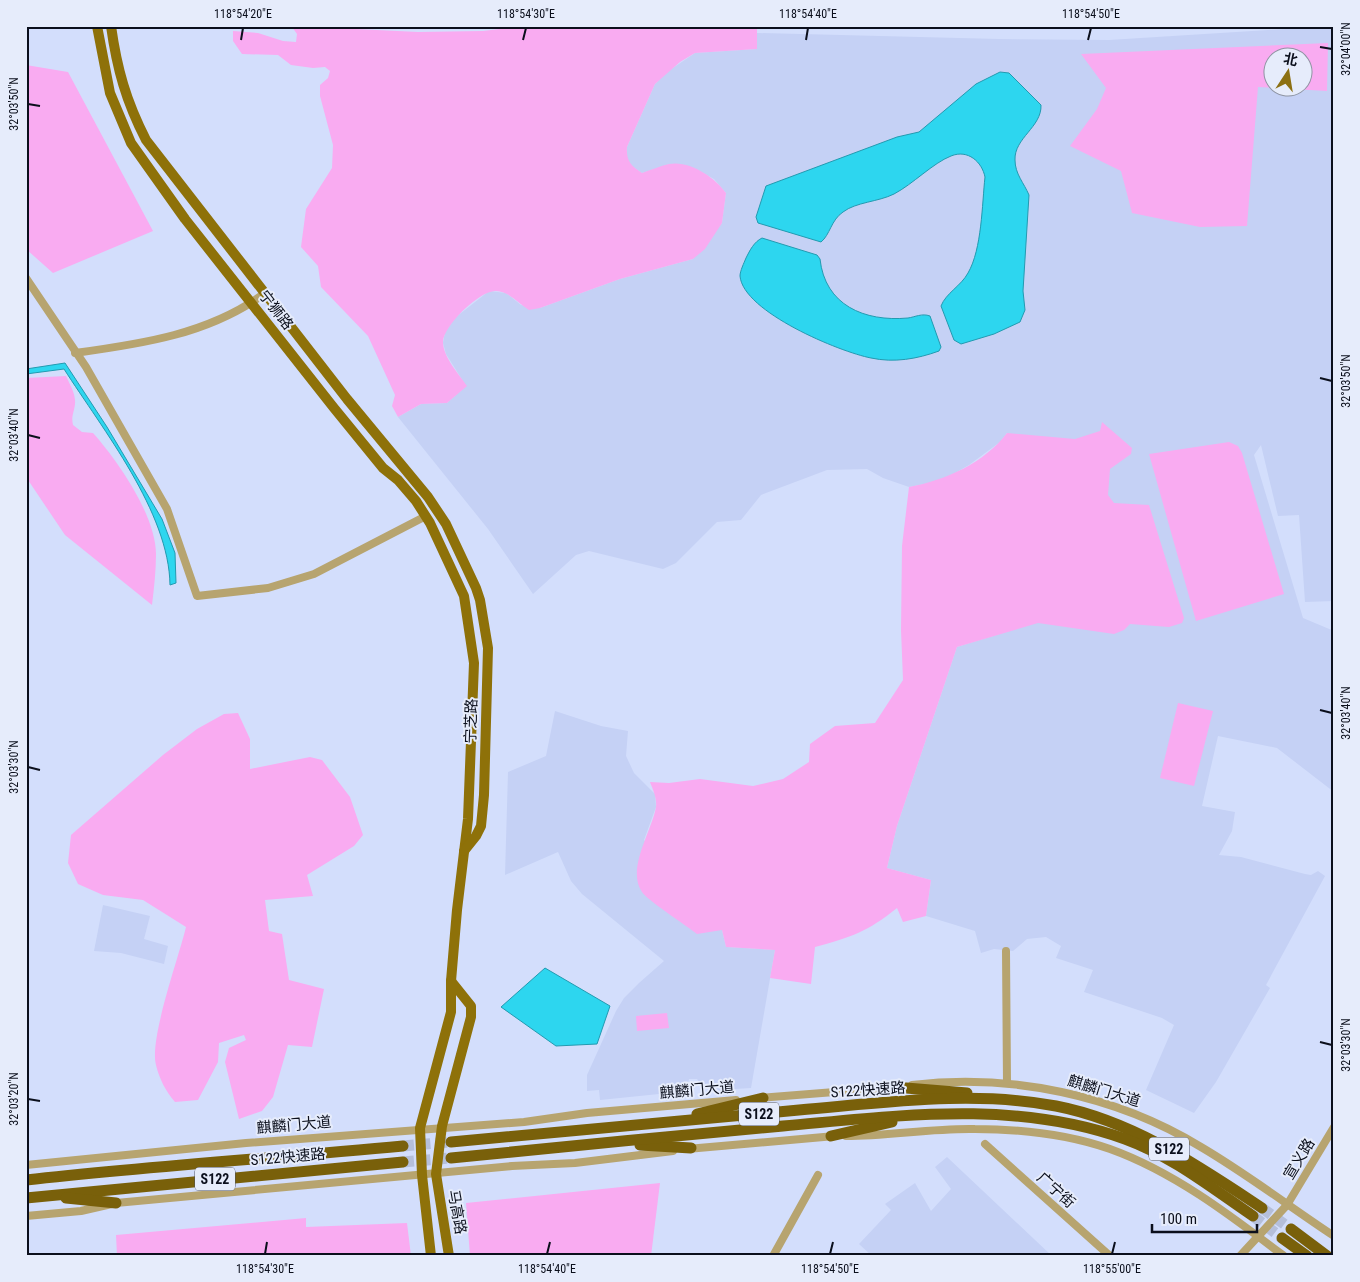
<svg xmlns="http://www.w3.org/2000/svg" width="1360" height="1282" viewBox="0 0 1360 1282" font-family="'Roboto Condensed','Noto Sans SC',sans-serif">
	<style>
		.built { fill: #c5d1f5; fill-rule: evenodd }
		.green { fill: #f9abf1; fill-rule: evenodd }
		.water { fill: #2dd6ef; stroke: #239ab0 }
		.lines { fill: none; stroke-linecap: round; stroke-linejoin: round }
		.highway-tunnel { stroke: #b5bfda; stroke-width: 11; stroke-dasharray: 11 5.5; stroke-linecap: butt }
		.minor { stroke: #b7a46f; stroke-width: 8 }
		.major { stroke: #8e7109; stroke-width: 10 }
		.highway { stroke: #79600a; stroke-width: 11 }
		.ticks { fill: none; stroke: #0b0f1c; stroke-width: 2 }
		.labels { text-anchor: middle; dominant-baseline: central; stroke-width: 4; stroke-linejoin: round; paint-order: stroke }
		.shield { fill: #e6ecfb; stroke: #4d515f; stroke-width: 1 }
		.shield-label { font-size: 14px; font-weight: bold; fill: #0b0f1c }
		.street-label { font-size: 15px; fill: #0b0f1c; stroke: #e6ecfb }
		.neatline { fill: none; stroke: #0b0f1c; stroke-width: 2 }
		.ticks-label { font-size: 12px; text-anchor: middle; fill: #0b0f1c }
	</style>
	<rect width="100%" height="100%" fill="#d3defc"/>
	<!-- built -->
	<g class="built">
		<path d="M1334,26v575l-29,1 -6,-87 -21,1 -17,-71 -7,10 49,163 31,13v161l-57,-44 -59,-12 -16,70 33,6 -3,19 -13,24 22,2 64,17 6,1 7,-4 7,5 -59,109 4,3 -54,94 -22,31 -48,-23 28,-65 -12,-7 -78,-26 9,-22 -37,-12 5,-12 -15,-9 -19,2 -14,12 -19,-2 -13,4 -6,-22 -49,-15 5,-36 -44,-12 10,-42 60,-179 81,-25 -31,-189 -7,9 -31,23 -21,12 -18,6 -21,4 -26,-9 -16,-9 -40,1 -66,25 -20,25 -24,2 -41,41 -13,6 -74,-18 -13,4 -43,39 -45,-65 -90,-112 23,-13 26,-1 19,-17 -20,-32 -3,-11 2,-11 11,-15 33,-26 17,2 15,12 19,3 80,-29 73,-20 29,-36 4,-30 -12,-14 -20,-11 -24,-4 -28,9 -12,-8 -4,-9 1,-9 28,-63 12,-12 28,-19 62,-4v-16l242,6 110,1zM1272,58h30v30h-30z"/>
		<polygon points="555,711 601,726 628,731 626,756 634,773 655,794 656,807 644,840 722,930 726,947 775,950 751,1088 719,1090 700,1083 697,1079 689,1079 688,1083 669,1093 600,1100 599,1090 587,1091 587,1075 616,1011 624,998 639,983 664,961 582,894 571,881 558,852 505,875 508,772 546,756"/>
		<polygon points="103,905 150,916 144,939 168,946 164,964 121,953 94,951"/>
		<polygon points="947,1157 1052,1256 872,1256 859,1244 891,1210 885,1204 915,1183 931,1211 951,1189 935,1167"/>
	</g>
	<!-- green -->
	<g class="green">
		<path d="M294,26l124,6 65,-1 43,-5 231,2v21l-62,4 -15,9 -25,22 -28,63c-1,14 4,19 15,26 9,-3 18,-7 27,-9 20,-4 46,13 57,29l-4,30 -17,26 -12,10 -73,20 -80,29 -11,2c-11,-7 -19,-18 -33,-19 -16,-1 -53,35 -53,51 0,15 16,32 24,44l-20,17 -26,1 -23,13 -6,-11 3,-11 -27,-59 -47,-49 -3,-21 -17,-19 5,-38 26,-41 1,-23 -13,-49v-11l8,-7 2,-7 -5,-4 -12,1 -22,-3 -13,-10 -36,-1 -9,-13v-10l25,2 25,8 13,1 1,-8 -5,-7z"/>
		<path d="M1328,43l-1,48 -69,-4 -11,139 -47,1 -68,-14 -11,-42 -51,-25 27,-37 9,-21 -25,-34zM1272,58h30v30h-30z"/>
		<polygon points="26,65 68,72 153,231 53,273 26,249"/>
		<path d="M66,376c4,9 10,18 9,28 -1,9 -4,12 -2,21l9,7 11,1c25,28 63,83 63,121 0,17 -2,34 -4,51l-87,-70 -39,-58v-99z"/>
		<path d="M1102,422l30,26 -1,6 -21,15 -2,26 6,8 35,2 35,113 -2,5 -13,4 -39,-3 -6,6 -10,4 -76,-11 -81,24 -60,179 -10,42 44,12 -5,36 -23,6 -6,-14c-30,24 -45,29 -82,39l-4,37 -41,-6 5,-28 -49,-3 -4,-17 -25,4c-10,-8 -50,-34 -55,-42 -16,-23 10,-61 14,-85 1,-9 -3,-17 -6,-25l19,1 31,-4 53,7 30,-7 26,-17 1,-18 25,-18 40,-3 28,-43 -2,-50 1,-84 7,-59c37,-7 75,-24 98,-54l68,6 25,-8z"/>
		<polygon points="1229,442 1238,446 1242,453 1284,594 1196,621 1149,454"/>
		<polygon points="1178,703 1213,711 1194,786 1160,778"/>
		<path d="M238,713l12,26v30l60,-12 12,3 28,37 13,38 -9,11 -47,29 6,21 -48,4 4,31 13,3 7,46 35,9 -12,58 -24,-2 -15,52 -11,14 -23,8 -14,-57 4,-14 17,-8 -2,-5 -25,8 -1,19 -20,38 -23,2c-9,-10 -16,-24 -19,-37 -7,-26 23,-108 30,-138l-43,-27 -40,-5 -25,-11 -10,-21 3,-28 92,-80 34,-26 27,-15z"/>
		<polygon points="667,1013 669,1028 637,1031 636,1016"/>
		<polygon points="660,1183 651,1256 470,1256 466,1203"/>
		<polygon points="306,1218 306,1227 407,1223 411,1256 117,1256 116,1235"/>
	</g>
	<!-- water -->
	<g class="water">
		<path d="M1000,72l9,1 32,32c1,22 -27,33 -26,55 0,14 9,23 14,35l-6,96 2,19 -5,12 -26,12 -33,10 -7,-4 -13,-34c5,-13 20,-20 27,-33 14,-24 14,-69 17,-96 -3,-15 -17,-28 -34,-21 -18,7 -38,28 -57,38 -16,8 -38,8 -51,18 -12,8 -13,23 -22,30l-63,-19 -2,-6 10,-31 131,-49 22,-5 57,-48z"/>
		<path d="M762,238l55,17 3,4c5,46 44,63 88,59 7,-1 14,-5 22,-2l11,31 -2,4c-22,8 -45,12 -68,7 -31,-6 -128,-46 -131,-82 0,-5 4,-13 6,-18 4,-8 8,-16 16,-20z"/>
		<path d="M65,363l42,64 55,92 13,34 1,30 -6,2c-1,-73 -67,-155 -106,-216l-38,5v-5z"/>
		<polygon points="545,968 610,1006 597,1044 556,1046 501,1007"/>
	</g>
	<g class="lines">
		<!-- highway-tunnel -->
		<g class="highway-tunnel">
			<polyline points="403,1146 449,1142"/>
			<polyline points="403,1162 451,1158"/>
			<polyline points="1262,1208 1291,1229"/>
			<polyline points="1253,1216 1282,1238"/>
		</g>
		<!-- minor -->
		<g class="minor">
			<polyline points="26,278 86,367 167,509 197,596 268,588 314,574 426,516"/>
			<path d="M75,353c66,-9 135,-19 190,-60"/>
			<polyline points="1006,951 1007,1083"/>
			<path d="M912,1085c98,-12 204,10 289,62 46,27 89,60 133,89"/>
			<polyline points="760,1098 898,1087"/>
			<path d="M846,1136c43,0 86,-8 129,-7 45,0 92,5 135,20 64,23 120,66 174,107"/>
			<polyline points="985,1144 1110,1256"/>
			<polyline points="687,1149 835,1136"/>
			<polyline points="26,1165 246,1143 524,1122 587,1113 736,1100"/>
			<polyline points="26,1216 81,1211 116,1203 512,1166 575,1163 673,1151"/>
			<polyline points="773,1256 818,1175"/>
			<polyline points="1240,1256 1287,1205 1334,1127"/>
		</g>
		<!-- major -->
		<g class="major">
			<polyline points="97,26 110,93 131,143 185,219 334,408 383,468 398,480 416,501 430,523 464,596 474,663 468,819 457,910 451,981 451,1012 420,1128 422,1175 431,1256"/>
			<path d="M111,26c6,43 15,75 35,114l201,259 81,98 18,27 30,64 4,12 8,48 -4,147 -3,31 -5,10 -12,15"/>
			<polyline points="449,1256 436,1174 442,1126 471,1017 471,1006 451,981"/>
		</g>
		<!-- highway -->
		<g class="highway">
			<polyline points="894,1087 967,1093"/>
			<polyline points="697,1114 763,1098"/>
			<polyline points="831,1136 892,1122"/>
			<path d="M451,1142c116,-10 232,-21 348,-32 84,-7 173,-20 257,-4 77,15 141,59 206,102"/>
			<polyline points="640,1145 691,1148"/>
			<path d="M451,1158c111,-11 221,-22 332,-32 114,-10 231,-27 342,13 47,17 88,50 128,77"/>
			<path d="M26,1180c125,-14 251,-22 377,-34"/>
			<polyline points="26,1198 403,1162"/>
			<polyline points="66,1198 116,1203"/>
			<polyline points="1291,1229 1327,1256"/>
			<polyline points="1282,1238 1307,1256"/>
		</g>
	</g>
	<!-- ticks -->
	<path class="ticks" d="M241,40l2,-12M523,40l3,-12M806,40l2,-12M1088,40l3,-12M1320,47l12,2M28,104l12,2M1320,378l12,3M28,435l12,3M1320,710l12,3M28,767l12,3M1320,1042l12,3M28,1099l12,2M265,1254l2,-12M547,1254l3,-12M830,1254l3,-12M1112,1254l3,-12"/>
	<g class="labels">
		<!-- shield labels -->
		<g class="shield">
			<rect x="739" y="1102.5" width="40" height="23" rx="4"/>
			<rect x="1149" y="1137.5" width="40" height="23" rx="4"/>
			<rect x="195" y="1167.5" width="40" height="23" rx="4"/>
		</g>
		<g class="shield-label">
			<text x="759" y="1114">S122</text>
			<text x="1169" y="1149">S122</text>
			<text x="215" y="1179">S122</text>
		</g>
		<!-- street labels -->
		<g class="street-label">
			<text transform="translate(276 310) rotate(52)">宁狮路</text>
			<text transform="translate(471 721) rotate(-88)">宁芝路</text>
			<text transform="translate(697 1090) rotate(-5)">麒麟门大道</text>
			<text transform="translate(868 1090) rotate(-4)">S122快速路</text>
			<text transform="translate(1104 1091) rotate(17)">麒麟门大道</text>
			<text transform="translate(294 1125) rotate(-5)">麒麟门大道</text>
			<text transform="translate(288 1157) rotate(-5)">S122快速路</text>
			<text transform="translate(1299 1159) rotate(-59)">宣义路</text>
			<text transform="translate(1056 1190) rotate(42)">广宁街</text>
			<text transform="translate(457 1212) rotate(80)">马高路</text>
		</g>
	</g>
	<!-- border -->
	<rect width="1360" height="1282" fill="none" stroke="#e6ecfb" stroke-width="55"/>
	<!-- north arrow -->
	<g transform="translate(1288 72) rotate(12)"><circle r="24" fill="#e6ecfb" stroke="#8e94a2"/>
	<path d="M0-4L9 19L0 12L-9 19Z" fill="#8c7013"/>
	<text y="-8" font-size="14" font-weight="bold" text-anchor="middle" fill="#0b0f1c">北</text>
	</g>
	<!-- scale -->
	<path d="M1152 1224v8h105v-8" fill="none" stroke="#0b0f1c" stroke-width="2.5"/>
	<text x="1160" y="1224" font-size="15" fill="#0b0f1c" stroke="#e6ecfb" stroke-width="4" paint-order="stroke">100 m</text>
	<rect x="28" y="28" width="1304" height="1226" class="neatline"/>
	<g class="ticks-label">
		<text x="243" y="18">118°54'20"E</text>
		<text x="526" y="18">118°54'30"E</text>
		<text x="808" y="18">118°54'40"E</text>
		<text x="1091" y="18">118°54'50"E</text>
		<text transform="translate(1346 49) rotate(-90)" y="4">32°04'00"N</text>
		<text transform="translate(14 104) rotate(-90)" y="4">32°03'50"N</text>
		<text transform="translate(1346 381) rotate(-90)" y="4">32°03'50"N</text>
		<text transform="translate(14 435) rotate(-90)" y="4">32°03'40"N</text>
		<text transform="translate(1346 713) rotate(-90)" y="4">32°03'40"N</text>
		<text transform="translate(14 767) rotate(-90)" y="4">32°03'30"N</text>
		<text transform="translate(1346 1045) rotate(-90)" y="4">32°03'30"N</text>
		<text transform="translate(14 1099) rotate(-90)" y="4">32°03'20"N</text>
		<text x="265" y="1273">118°54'30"E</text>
		<text x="547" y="1273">118°54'40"E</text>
		<text x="830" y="1273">118°54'50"E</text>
		<text x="1112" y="1273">118°55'00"E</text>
	</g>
</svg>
